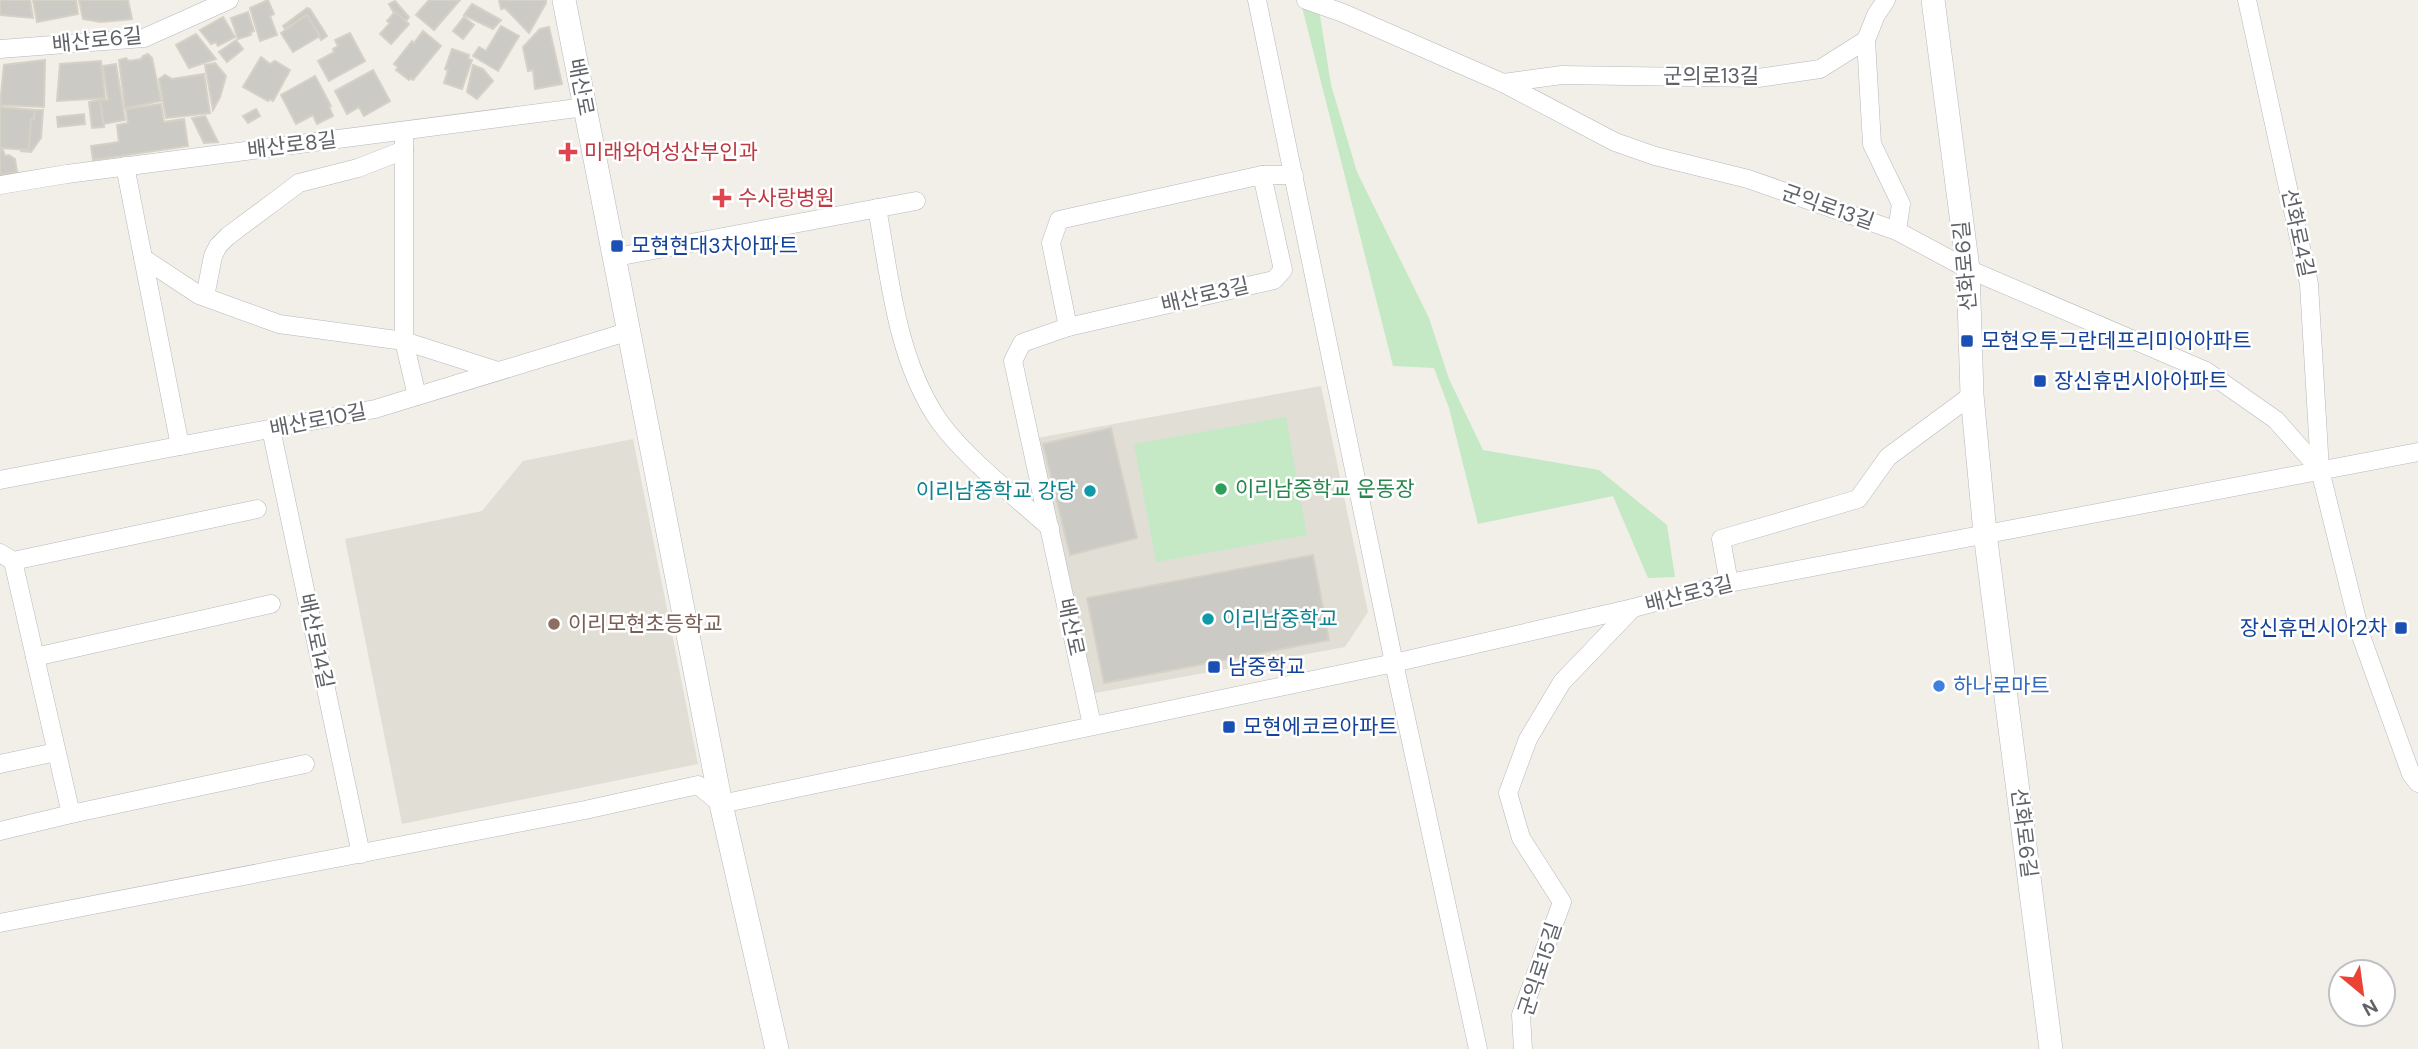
<svg xmlns="http://www.w3.org/2000/svg" width="2418" height="1049" viewBox="0 0 2418 1049" font-family="'DM Sans','Noto Sans KR',sans-serif">
	<style>
		.education { fill: #e1ded6 }
		.green { fill: #c5e8c5 }
		.building { fill: #cccac5; stroke: #d6d1c6; stroke-width: 2 }
		.lines { fill: none; stroke-linecap: round; stroke-linejoin: round }
		.minor-casing { stroke: #b5b8bc; stroke-width: 19 }
		.tertiary-casing { stroke: #b5b8bc; stroke-width: 24 }
		.minor { stroke: #fff; stroke-width: 18 }
		.tertiary { stroke: #fff; stroke-width: 23 }
		.health-dot { fill: #e0444e; stroke: #fff; stroke-width: 2.5 }
		.transit-dot { fill: #1a4fb4; stroke: #fff; stroke-width: 2.5 }
		.leisure-dot { fill: #2e9e5b; stroke: #fff; stroke-width: 2.5 }
		.culture-dot { fill: #0f9aa8; stroke: #fff; stroke-width: 2.5 }
		.education-dot { fill: #8d6e63; stroke: #fff; stroke-width: 2.5 }
		.shop-dot { fill: #3f7fe0; stroke: #fff; stroke-width: 2.5 }
		.labels { text-anchor: middle; dominant-baseline: central; stroke-width: 5; stroke-linejoin: round; paint-order: stroke }
		.street-label { font-size: 21px; fill: #5f6368; stroke: #fff }
		.health-label { font-size: 21px; fill: #be3a42; stroke: #fff; text-anchor: start }
		.transit-label { font-size: 21px; fill: #164399; stroke: #fff; text-anchor: start }
		.leisure-label { font-size: 21px; fill: #27864d; stroke: #fff; text-anchor: start }
		.culture-label { font-size: 21px; fill: #0d838f; stroke: #fff; text-anchor: end }
		.education-label { font-size: 21px; fill: #785e54; stroke: #fff; text-anchor: start }
		.shop-label { font-size: 21px; fill: #366cbe; stroke: #fff; text-anchor: start }
	</style>
	<rect width="100%" height="100%" fill="#f1efe8"/>
	<!-- education -->
	<g class="education">
		<polygon points="1321,386 1368,612 1345,647 1090,694 1037,438"/>
		<polygon points="633,439 698,764 402,824 345,539 482,511 523,461"/>
	</g>
	<!-- green -->
	<g class="green">
		<polygon points="1301,3 1318,3 1331,85 1357,172 1429,318 1449,379 1483,450 1599,470 1667,525 1675,577 1648,578 1613,496 1478,524 1449,408 1434,368 1393,366"/>
		<polygon points="1286,417 1307,535 1156,562 1134,444"/>
	</g>
	<!-- building -->
	<g class="building">
		<polygon points="0,0 30,0 33,18 0,15"/>
		<polygon points="33,0 76,0 78,14 37,22"/>
		<polygon points="79,0 128,0 132,19 101,22 83,19"/>
		<polygon points="268,0 274,14 270,16 277,35 260,41 250,8"/>
		<polygon points="429,0 460,0 434,30 416,15"/>
		<polygon points="499,0 546,0 546,3 529,33 505,8 501,9"/>
		<polygon points="395,1 409,17 406,21 394,13 389,4"/>
		<polygon points="472,4 501,20 493,29 464,15"/>
		<polygon points="307,8 310,9 327,36 321,40 307,15 285,29 283,26"/>
		<polygon points="248,12 254,31 250,33 251,35 238,39 231,18"/>
		<polygon points="395,12 409,24 391,44 380,34 390,23 387,21"/>
		<polygon points="307,15 320,36 293,52 281,33"/>
		<polygon points="223,17 235,37 218,46 216,42 211,44 200,30"/>
		<polygon points="464,17 474,25 463,39 453,31"/>
		<polygon points="501,26 519,36 498,71 473,56 479,47 486,51"/>
		<polygon points="549,27 562,84 535,89 533,70 528,71 523,47 540,29"/>
		<polygon points="423,31 441,46 413,80 411,78 409,80 396,70 398,67 394,64 412,41 414,43"/>
		<polygon points="350,33 365,61 329,81 318,61 334,52 333,49 338,46 335,40"/>
		<polygon points="196,34 216,59 189,68 176,45"/>
		<polygon points="236,40 243,49 227,62 219,52"/>
		<polygon points="452,49 469,55 468,59 472,60 462,89 444,83 448,70 445,69"/>
		<polygon points="148,54 152,58 161,101 125,108 119,60 126,58 129,61 141,59 143,56"/>
		<polygon points="261,57 270,64 275,61 290,70 273,101 270,99 268,101 243,87"/>
		<polygon points="45,60 44,107 0,105 4,65"/>
		<polygon points="101,61 105,98 57,101 60,64"/>
		<polygon points="215,63 226,76 220,97 213,110 205,65"/>
		<polygon points="116,64 125,120 103,124 100,100 108,100 103,66"/>
		<polygon points="473,65 483,69 493,81 477,99 467,92"/>
		<polygon points="373,70 390,101 364,116 359,107 347,114 335,91"/>
		<polygon points="204,74 210,113 166,118 159,79 165,75 172,79"/>
		<polygon points="315,76 331,106 329,107 333,116 317,124 313,115 296,124 281,95"/>
		<polygon points="100,100 104,127 92,128 89,102"/>
		<polygon points="161,104 164,122 184,119 188,146 93,160 91,146 119,142 117,125 128,123 126,109"/>
		<polygon points="0,107 35,110 34,119 31,119 29,150 0,148"/>
		<polygon points="256,109 260,116 248,123 243,116"/>
		<polygon points="35,110 43,110 41,138 31,152 20,151 29,150 31,119 34,119"/>
		<polygon points="84,114 85,124 58,127 57,117"/>
		<polygon points="205,116 218,142 204,143 192,118"/>
		<polygon points="0,150 3,150 5,156 9,155 15,159 17,172 0,175"/>
		<polygon points="1111,428 1137,538 1070,555 1043,444"/>
		<polygon points="1313,555 1329,640 1104,683 1087,598"/>
	</g>
	<g class="lines">
		<!-- minor casing -->
		<g class="minor-casing">
			<g id="minor">
				<polyline points="1257,0 1394,663 1478,1049"/>
				<polyline points="1306,0 1343,13 1503,83 1615,142 1655,156 1748,179 1897,231 1968,269 2206,371 2276,420 2320,470"/>
				<polyline points="2247,0 2309,284 2320,470 2361,636 2411,774 2418,783"/>
				<polyline points="1866,40 1872,144 1901,204 1897,231"/>
				<polyline points="0,49 144,38 229,0"/>
				<polyline points="1503,83 1562,75 1758,78 1820,69 1866,40 1876,15 1886,0"/>
				<polyline points="404,131 404,341 417,396"/>
				<polyline points="125,166 180,446"/>
				<polyline points="0,185 67,174 585,107"/>
				<path d="M877,208c13,70 19,146 58,207 25,39 80,81 115,113"/>
				<polyline points="616,257 916,201"/>
				<polyline points="143,258 199,295 279,324 404,341 498,371"/>
				<polyline points="205,297 213,256 218,246 228,236 275,201 299,183 358,168 404,150"/>
				<polyline points="1068,327 1051,243 1059,220 1262,175 1294,175"/>
				<polyline points="271,429 361,854"/>
				<polyline points="0,480 375,409 630,331"/>
				<polyline points="0,553 13,561 257,509"/>
				<polyline points="13,561 71,814 305,764"/>
				<polyline points="1729,583 1721,539 1858,499 1888,457 1972,395"/>
				<polyline points="35,657 271,604"/>
				<polyline points="1092,725 1013,361 1022,343 1068,327 1274,280 1283,270 1262,175"/>
				<polyline points="0,764 56,752"/>
				<polyline points="0,831 71,814"/>
				<polyline points="0,923 585,810 698,785 721,804 1394,663 1633,608 1729,583 2418,452"/>
				<polyline points="1523,1049 1521,1015 1562,902 1521,838 1508,793 1528,739 1562,682 1633,608"/>
			</g>
		</g>
		<!-- tertiary casing -->
		<g class="tertiary-casing">
			<g id="tertiary">
				<polyline points="564,0 721,804 777,1049"/>
				<polyline points="1933,0 1968,269 1972,395 1985,533 2051,1049"/>
			</g>
		</g>
		<!-- minor -->
		<use href="#minor" class="minor"/>
		<!-- tertiary -->
		<use href="#tertiary" class="tertiary"/>
	</g>
	<!-- markers -->
	<g class="health-dot">
		<path d="M564.5 141.5h7v7h7v7h-7v7h-7v-7h-7v-7h7z"/>
		<path d="M718.5 187.5h7v7h7v7h-7v7h-7v-7h-7v-7h7z"/>
	</g>
	<g class="transit-dot">
		<rect x="610" y="239" width="14" height="14" rx="3.5"/>
		<rect x="1960" y="334" width="14" height="14" rx="3.5"/>
		<rect x="2033" y="374" width="14" height="14" rx="3.5"/>
		<rect x="2394" y="621" width="14" height="14" rx="3.5"/>
		<rect x="1207" y="660" width="14" height="14" rx="3.5"/>
		<rect x="1222" y="720" width="14" height="14" rx="3.5"/>
	</g>
	<circle class="leisure-dot" cx="1221" cy="489" r="7"/>
	<g class="culture-dot">
		<circle cx="1090" cy="491" r="7"/>
		<circle cx="1208" cy="619" r="7"/>
	</g>
	<circle class="education-dot" cx="554" cy="624" r="7"/>
	<circle class="shop-dot" cx="1939" cy="686" r="7"/>
	<g class="labels">
		<!-- street labels -->
		<g class="street-label">
			<text transform="translate(97 40) rotate(-6)">배산로6길</text>
			<text x="1711" y="76">군의로13길</text>
			<text transform="translate(581 87) rotate(79)">배산로</text>
			<text transform="translate(292 145) rotate(-7)">배산로8길</text>
			<text transform="translate(1828 207) rotate(19)">군익로13길</text>
			<text transform="translate(2298 233) rotate(78)">선화로4길</text>
			<text transform="translate(1965 266) rotate(-95)">선화로6길</text>
			<text transform="translate(1205 295) rotate(-13)">배산로3길</text>
			<text transform="translate(318 420) rotate(-11)">배산로10길</text>
			<text transform="translate(1689 594) rotate(-14)">배산로3길</text>
			<text transform="translate(1071 627) rotate(78)">배산로</text>
			<text transform="translate(316 641) rotate(78)">배산로14길</text>
			<text transform="translate(2024 833) rotate(83)">선화로6길</text>
			<text transform="translate(1540 969) rotate(-72)">군익로15길</text>
		</g>
		<!-- health labels -->
		<g class="health-label">
			<text x="584" y="152">미래와여성산부인과</text>
			<text x="738" y="198">수사랑병원</text>
		</g>
		<!-- transit labels -->
		<g class="transit-label">
			<text x="631" y="246">모현현대3차아파트</text>
			<text x="1981" y="341">모현오투그란데프리미어아파트</text>
			<text x="2054" y="381">장신휴먼시아아파트</text>
			<text x="2387" y="628" text-anchor="end">장신휴먼시아2차</text>
			<text x="1228" y="667">남중학교</text>
			<text x="1243" y="727">모현에코르아파트</text>
		</g>
		<!-- leisure labels -->
		<g class="leisure-label">
			<text x="1235" y="489">이리남중학교 운동장</text>
		</g>
		<!-- culture labels -->
		<g class="culture-label">
			<text x="1076" y="491">이리남중학교 강당</text>
			<text x="1222" y="619" text-anchor="start">이리남중학교</text>
		</g>
		<!-- education labels -->
		<g class="education-label">
			<text x="568" y="624">이리모현초등학교</text>
		</g>
		<!-- shop labels -->
		<g class="shop-label">
			<text x="1953" y="686">하나로마트</text>
		</g>
	</g>
	<!-- north arrow -->
	<g transform="translate(2362 993) rotate(151)"><circle r="33" fill="#ffffff" stroke="#bfc1c3" stroke-width="2"/>
	<path d="M0-5L12 26L0 18L-12 26Z" fill="#ea4335"/>
	<text y="-10" font-size="19" font-weight="bold" text-anchor="middle" fill="#5f6368">N</text>
	</g>
</svg>
